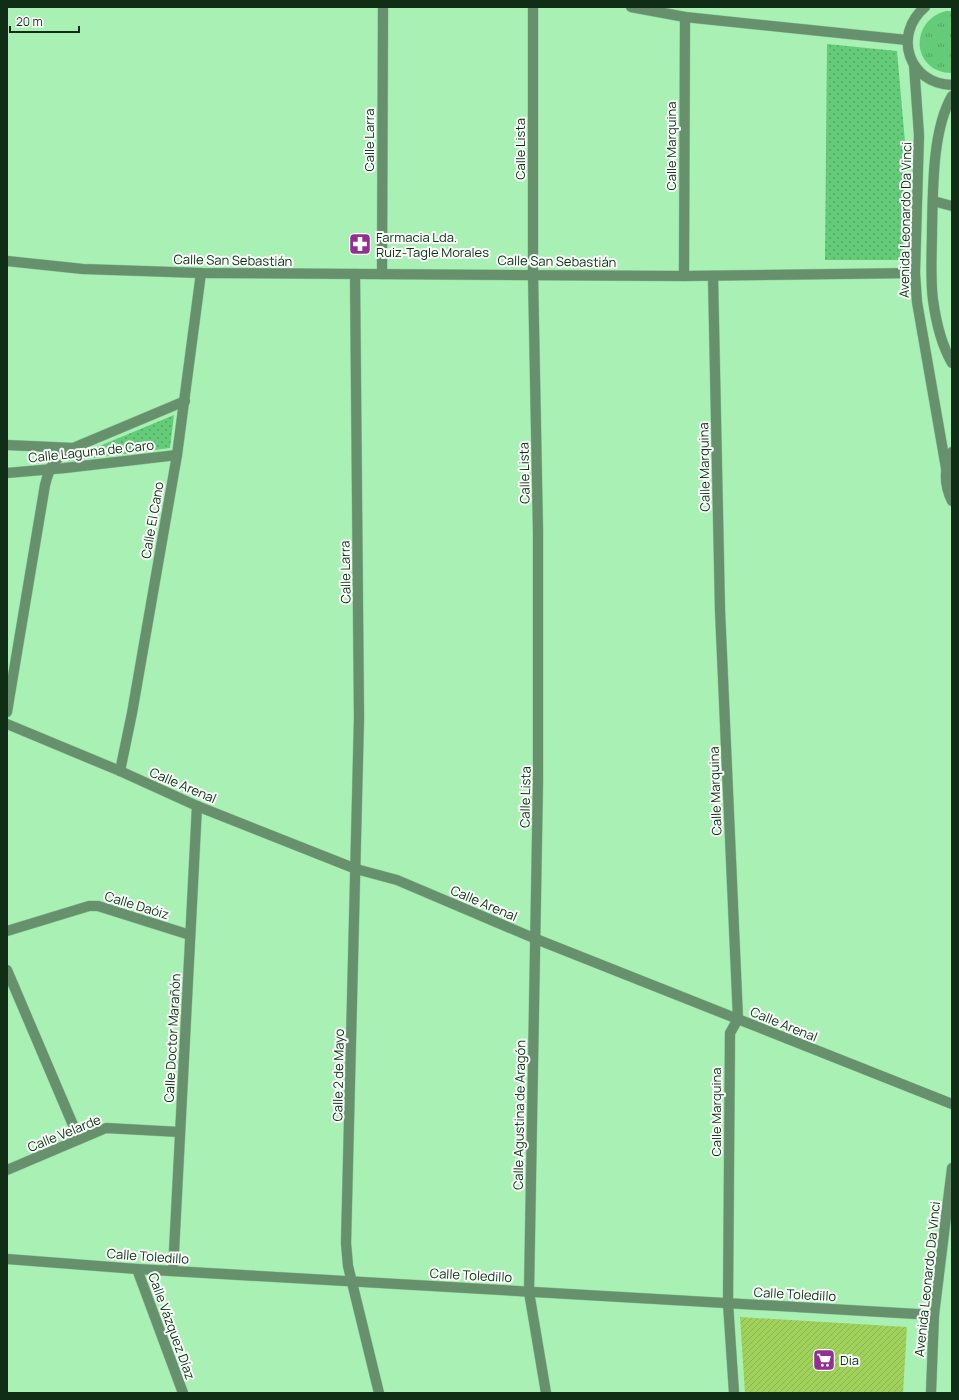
<svg xmlns="http://www.w3.org/2000/svg" width="959" height="1400" viewBox="0 0 959 1400" font-family="Manrope,sans-serif">
	<style>
		.grass { fill: url(#grass-tufts) }
		.park { fill: url(#park-dots) }
		.building { fill: url(#building-hatch) }
		.lines { fill: none; stroke-linecap: round; stroke-linejoin: round }
		.minor-casing { stroke: #8dcd98; stroke-width: 11 }
		.minor { stroke: #67916d; stroke-width: 10 }
		.labels { text-anchor: middle; dominant-baseline: central; stroke-width: 4; stroke-linejoin: round; paint-order: stroke }
		.street-label { font-size: 13px; fill: #102d16; stroke: #f8fff9 }
		.poi-label { font-size: 13px; fill: #102d16; stroke: #f8fff9; text-anchor: start }
	</style>
	<defs>
		<pattern id="grass-tufts" width="24" height="20" patternUnits="userSpaceOnUse"><rect width="24" height="20" fill="#64cc79"/><path d="M3 7l-1-3M5 7V3M7 7l1-3M15 17l-1-3M17 17v-4M19 17l1-3" fill="none" stroke="#51a662"/></pattern>
		<pattern id="park-dots" width="8" height="8" patternUnits="userSpaceOnUse"><rect width="8" height="8" fill="#64cc79"/><path d="M2 2h.1M6 6h.1" fill="none" stroke="#51a662" stroke-width="1.8" stroke-linecap="round"/></pattern>
		<pattern id="building-hatch" width="6" height="6" patternUnits="userSpaceOnUse"><rect width="6" height="6" fill="#a0d25b"/><path d="M-1 1l2-2M0 6l6-6M5 7l2-2" fill="none" stroke="#89b54e"/></pattern>
	</defs>
	<rect width="100%" height="100%" fill="#a9f0b4"/>
	<!-- grass -->
	<path class="grass" d="M946,11h6v62c-40,0 -44,-52 -6,-62z"/>
	<!-- park -->
	<g class="park">
		<polygon points="827,44 897,51 905,142 903,260 825,260"/>
		<polygon points="174,415 170,448 68,461 85,452"/>
	</g>
	<!-- building -->
	<polygon class="building" points="740,1317 907,1327 903,1393 745,1393"/>
	<g class="lines">
		<!-- minor casing -->
		<g class="minor-casing">
			<g id="minor">
				<polyline points="533,7 533,274 538,531 538,781 529,1292 546,1393"/>
				<polyline points="631,7 685,17 907,40"/>
				<path d="M925,7c-33,28 -16,77 27,78"/>
				<polyline points="914,65 919,135 915,273 917,302 946,468"/>
				<path d="M952,96c-20,34 -19,94 -20,134 0,23 -2,47 1,70 3,22 8,44 19,63"/>
				<polyline points="933,201 952,206"/>
				<polyline points="7,261 83,269 201,273 684,276 915,273"/>
				<polyline points="355,274 359,718 346,1243 348,1266 379,1393"/>
				<polyline points="382,274 383,7"/>
				<polyline points="684,276 685,17"/>
				<polyline points="713,276 720,610 738,1019 730,1033 728,1303 734,1393"/>
				<polyline points="7,445 73,448 185,401"/>
				<path d="M952,452c-8,16 -8,33 0,49"/>
				<polyline points="7,473 65,468 177,455"/>
				<path d="M7,712l38,-227c5,-20 9,-27 28,-37"/>
				<polyline points="7,724 120,771 197,806 356,869 397,880 536,939 952,1104"/>
				<polyline points="120,771 132,713 177,455 201,273"/>
				<polyline points="7,931 89,906 98,906 190,935"/>
				<polyline points="7,970 79,1139"/>
				<polyline points="7,1170 106,1128 180,1132"/>
				<polyline points="7,1259 137,1269 934,1315"/>
				<polyline points="137,1269 183,1393"/>
				<polyline points="173,1271 197,806"/>
				<polyline points="931,1393 934,1315 952,1168"/>
			</g>
		</g>
		<!-- minor -->
		<use href="#minor" class="minor"/>
	</g>
	<!-- icons -->
	<defs>
		<g id="pharmacy-square" transform="scale(1.15)"><rect x="-9" y="-9" width="18" height="18" rx="4" fill="#942e93" stroke="#f8fff9"/><path d="M-2-6h4v4h4v4h-4v4h-4v-4h-4v-4h4Z" fill="#fff"/></g>
		<g id="supermarket-square" transform="scale(1.15)"><rect x="-9" y="-9" width="18" height="18" rx="4" fill="#942e93" stroke="#f8fff9"/><path d="M-6-5.5h2.5l.6 2H6L4.5 2H-2.5L-4.4-4H-6ZM-1.5 3.2a1.3 1.3 0 1 0 .1 0ZM3 3.2a1.3 1.3 0 1 0 .1 0Z" fill="#fff"/></g>
	</defs>
	<g fill-rule="evenodd">
		<use href="#pharmacy-square" x="360" y="244"/>
		<use href="#supermarket-square" x="824" y="1360"/>
	</g>
	<g class="labels">
		<!-- street labels -->
		<g class="street-label">
			<text transform="translate(369 140) rotate(-90)">Calle Larra</text>
			<text transform="translate(671 146) rotate(-90)">Calle Marquina</text>
			<text transform="translate(520 149) rotate(-90)">Calle Lista</text>
			<text transform="translate(905 220) rotate(-89)">Avenida Leonardo Da Vinci</text>
			<text transform="translate(233 260) rotate(1)">Calle San Sebastián</text>
			<text transform="translate(557 261) rotate(1)">Calle San Sebastián</text>
			<text transform="translate(91 451) rotate(-6)">Calle Laguna de Caro</text>
			<text transform="translate(704 467) rotate(-91)">Calle Marquina</text>
			<text transform="translate(524 473) rotate(-91)">Calle Lista</text>
			<text transform="translate(152 520) rotate(-80)">Calle El Cano</text>
			<text transform="translate(345 572) rotate(-91)">Calle Larra</text>
			<text transform="translate(183 785) rotate(23)">Calle Arenal</text>
			<text transform="translate(715 791) rotate(-92)">Calle Marquina</text>
			<text transform="translate(525 797) rotate(-89)">Calle Lista</text>
			<text transform="translate(484 903) rotate(23)">Calle Arenal</text>
			<text transform="translate(137 905) rotate(17)">Calle Daóiz</text>
			<text transform="translate(784 1024) rotate(22)">Calle Arenal</text>
			<text transform="translate(172 1038) rotate(-87)">Calle Doctor Marañón</text>
			<text transform="translate(338 1075) rotate(-89)">Calle 2 de Mayo</text>
			<text transform="translate(716 1112) rotate(-90)">Calle Marquina</text>
			<text transform="translate(519 1115) rotate(-89)">Calle Agustina de Aragón</text>
			<text transform="translate(64 1133) rotate(-22)">Calle Velarde</text>
			<text transform="translate(148 1256) rotate(4)">Calle Toledillo</text>
			<text transform="translate(471 1275) rotate(3)">Calle Toledillo</text>
			<text transform="translate(927 1279) rotate(-84)">Avenida Leonardo Da Vinci</text>
			<text transform="translate(795 1294) rotate(3)">Calle Toledillo</text>
			<text transform="translate(172 1326) rotate(70)">Calle Vázquez Díaz</text>
		</g>
		<!-- poi labels -->
		<g class="poi-label">
			<text x="376" y="237">Farmacia Lda.<tspan x="376" dy="15">Ruiz-Tagle Morales</tspan></text>
			<text x="840" y="1360">Dia</text>
		</g>
	</g>
	<!-- border -->
	<rect width="959" height="1400" fill="none" stroke="#102d16" stroke-width="16"/>
	<!-- scale -->
	<path d="M10 26v6h69v-6" fill="none" stroke="#102d16" stroke-width="2"/>
	<text x="16" y="26" font-size="12" fill="#102d16" stroke="#f8fff9" stroke-width="3" paint-order="stroke">20 m</text>
</svg>
